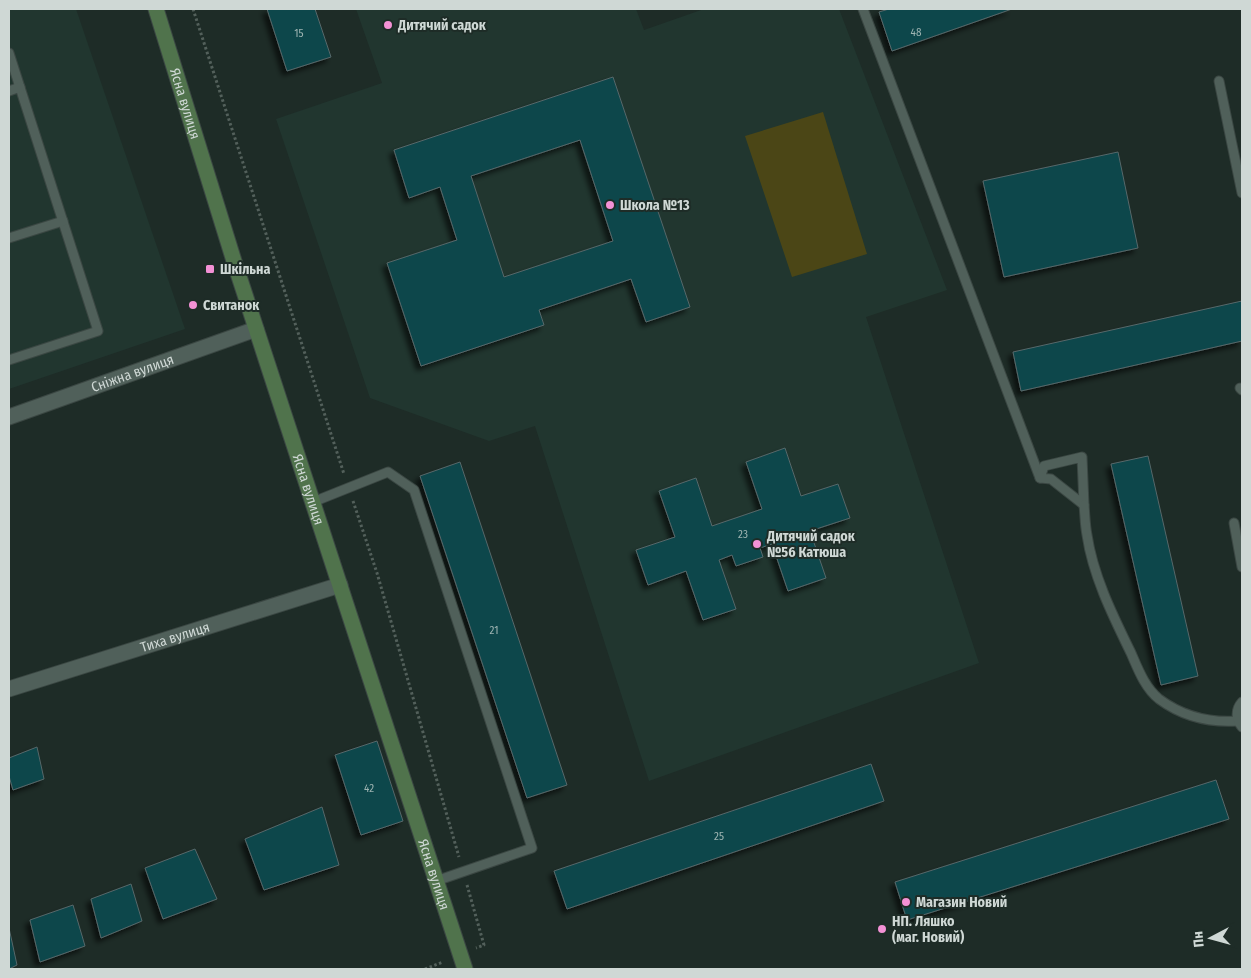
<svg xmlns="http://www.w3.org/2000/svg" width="1251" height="978" viewBox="0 0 1251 978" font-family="'Fira Sans Condensed',sans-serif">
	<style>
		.built { fill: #21362f }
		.green { fill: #4b4616 }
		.building { fill: #0a464b; stroke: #57686a; fill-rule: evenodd; filter: url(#shadow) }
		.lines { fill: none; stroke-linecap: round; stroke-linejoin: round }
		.lane-casing { stroke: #3b4743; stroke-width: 11 }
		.street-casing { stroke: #3b4743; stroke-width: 17 }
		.secondary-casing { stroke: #3b4743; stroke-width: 17 }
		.path { stroke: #53605b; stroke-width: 3; stroke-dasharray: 2.5 2.5; stroke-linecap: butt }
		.lane { stroke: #50605a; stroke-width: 9 }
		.street { stroke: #50605a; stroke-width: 15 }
		.secondary { stroke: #50734c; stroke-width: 15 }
		.poi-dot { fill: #f391d5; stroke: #1e2c27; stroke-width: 2 }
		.labels { text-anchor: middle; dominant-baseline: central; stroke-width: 4; stroke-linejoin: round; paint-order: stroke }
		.number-label { font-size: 11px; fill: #9eb4b2 }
		.poi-label { font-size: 14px; font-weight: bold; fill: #cfd8d5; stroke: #1e2c27; text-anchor: start }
		.street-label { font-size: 14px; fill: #cfd8d5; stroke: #1e2c27 }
	</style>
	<defs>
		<filter id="shadow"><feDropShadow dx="-4.5" dy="4.5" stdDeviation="2.5" flood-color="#0009"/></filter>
	</defs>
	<rect width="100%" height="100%" fill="#1e2c27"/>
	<!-- built -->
	<g class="built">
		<polygon points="9,9 76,9 185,329 9,389"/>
		<polygon points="356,9 636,9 644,30 704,9 839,9 947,290 866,317 979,663 649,781 535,426 489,441 370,398 276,119 382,83"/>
	</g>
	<!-- green -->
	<polygon class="green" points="823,112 867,254 792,277 745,136"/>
	<!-- building -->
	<g class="building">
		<polygon points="267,9 315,9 331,57 287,71"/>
		<polygon points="889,9 1012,9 892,51 879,12"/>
		<path d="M613,77l77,230 -44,15 -15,-43 -92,31 5,15 -123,41 -34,-103 70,-23 -17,-53 -31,11 -15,-48zM580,140l33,101 -109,36 -33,-101z"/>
		<polygon points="1118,152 1138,248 1004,277 983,181"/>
		<polygon points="1242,301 1242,341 1021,391 1013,352"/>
		<polygon points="785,448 801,496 838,484 850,518 810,531 826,578 788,591 772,544 760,548 763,557 736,566 732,555 719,560 736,609 703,620 686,571 648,585 636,550 675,537 659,491 696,478 712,526 762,509 746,462"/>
		<polygon points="1148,456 1198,676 1161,685 1111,464"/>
		<polygon points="460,462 567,785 527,798 420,476"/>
		<polygon points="377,741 403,821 361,835 335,755"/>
		<polygon points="37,747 44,779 13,790 9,776 9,758"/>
		<polygon points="871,764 884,801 567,909 554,871"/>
		<polygon points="1216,780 1229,819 907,920 895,882"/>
		<polygon points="322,807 339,865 264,890 245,839"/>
		<polygon points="195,849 217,899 163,919 145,868"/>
		<polygon points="131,884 142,921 101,938 91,899"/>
		<polygon points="73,905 85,946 40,962 30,920"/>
		<polygon points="9,928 17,965 9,969"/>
	</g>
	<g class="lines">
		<!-- lane casing -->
		<g class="lane-casing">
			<g id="lane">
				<polyline points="863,9 1040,478"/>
				<polyline points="9,53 98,331 9,360"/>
				<polyline points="1219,81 1242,193"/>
				<polyline points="9,91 20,87"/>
				<polyline points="9,238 63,221"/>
				<polyline points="1240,388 1242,390"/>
				<polygon points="1082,457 1084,505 1051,479 1040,478 1044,466"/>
				<polyline points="313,502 388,472 414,490 532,848 436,881"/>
				<path d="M1084,505c1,10 1,20 3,30 6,41 26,81 44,118 7,16 14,35 28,46 23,17 50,24 79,22"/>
				<polyline points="1234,523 1242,567"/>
				<path d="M1242,702c-7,8 -6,17 0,25"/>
			</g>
		</g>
		<!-- street casing -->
		<g class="street-casing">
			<g id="street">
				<path id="s1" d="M9,417l247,-88"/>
				<path id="s2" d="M9,689l331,-104"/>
			</g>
		</g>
		<!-- secondary casing -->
		<g class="secondary-casing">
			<g id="secondary">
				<path id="s3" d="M156,9l78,252 231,708"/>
			</g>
		</g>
		<!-- path -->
		<g class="path">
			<polyline points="193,9 344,474"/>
			<polyline points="353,501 377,573 459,857"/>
			<polyline points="467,885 484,945 476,948"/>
			<polyline points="425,969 443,962"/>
		</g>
		<!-- lane -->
		<use href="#lane" class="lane"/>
		<!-- street -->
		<use href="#street" class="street"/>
		<!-- secondary -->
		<use href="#secondary" class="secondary"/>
	</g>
	<!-- markers -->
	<g class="poi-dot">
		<circle cx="388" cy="25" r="5"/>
		<circle cx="610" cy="205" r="5"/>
		<rect x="205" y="264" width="10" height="10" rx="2.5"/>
		<circle cx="193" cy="305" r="5"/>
		<circle cx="757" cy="544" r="5"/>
		<circle cx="906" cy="902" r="5"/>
		<circle cx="882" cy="929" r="5"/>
	</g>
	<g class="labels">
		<!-- number labels -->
		<g class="number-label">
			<text x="916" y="32">48</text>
			<text x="299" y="33">15</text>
			<text x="743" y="534">23</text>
			<text x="494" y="630">21</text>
			<text x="369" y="788">42</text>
			<text x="719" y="836">25</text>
		</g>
		<!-- poi labels -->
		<g class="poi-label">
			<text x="398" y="25">Дитячий садок</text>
			<text x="620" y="205">Школа №13</text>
			<text x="220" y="269">Шкільна</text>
			<text x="203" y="305">Свитанок</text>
			<text x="767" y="536">Дитячий садок<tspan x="767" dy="16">№56 Катюша</tspan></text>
			<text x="916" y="902">Магазин Новий</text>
			<text x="892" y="921">НП. Ляшко<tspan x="892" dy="16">(маг. Новий)</tspan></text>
		</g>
		<!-- street labels -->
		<g class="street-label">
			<text stroke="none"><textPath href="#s3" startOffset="99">Ясна вулиця</textPath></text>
			<text stroke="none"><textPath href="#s1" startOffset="131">Сніжна вулиця</textPath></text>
			<text stroke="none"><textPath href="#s3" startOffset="504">Ясна вулиця</textPath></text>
			<text stroke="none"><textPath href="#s2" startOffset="174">Тиха вулиця</textPath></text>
			<text stroke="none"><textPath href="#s3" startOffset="909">Ясна вулиця</textPath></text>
		</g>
	</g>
	<!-- border -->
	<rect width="1251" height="978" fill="none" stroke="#cfd8d5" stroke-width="20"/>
	<!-- north arrow -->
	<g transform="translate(1211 938) rotate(264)" stroke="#1e2c27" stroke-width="4" paint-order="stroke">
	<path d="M0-4L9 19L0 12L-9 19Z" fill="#cfd8d5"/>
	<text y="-8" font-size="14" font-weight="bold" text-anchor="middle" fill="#cfd8d5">Пн</text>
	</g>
</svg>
